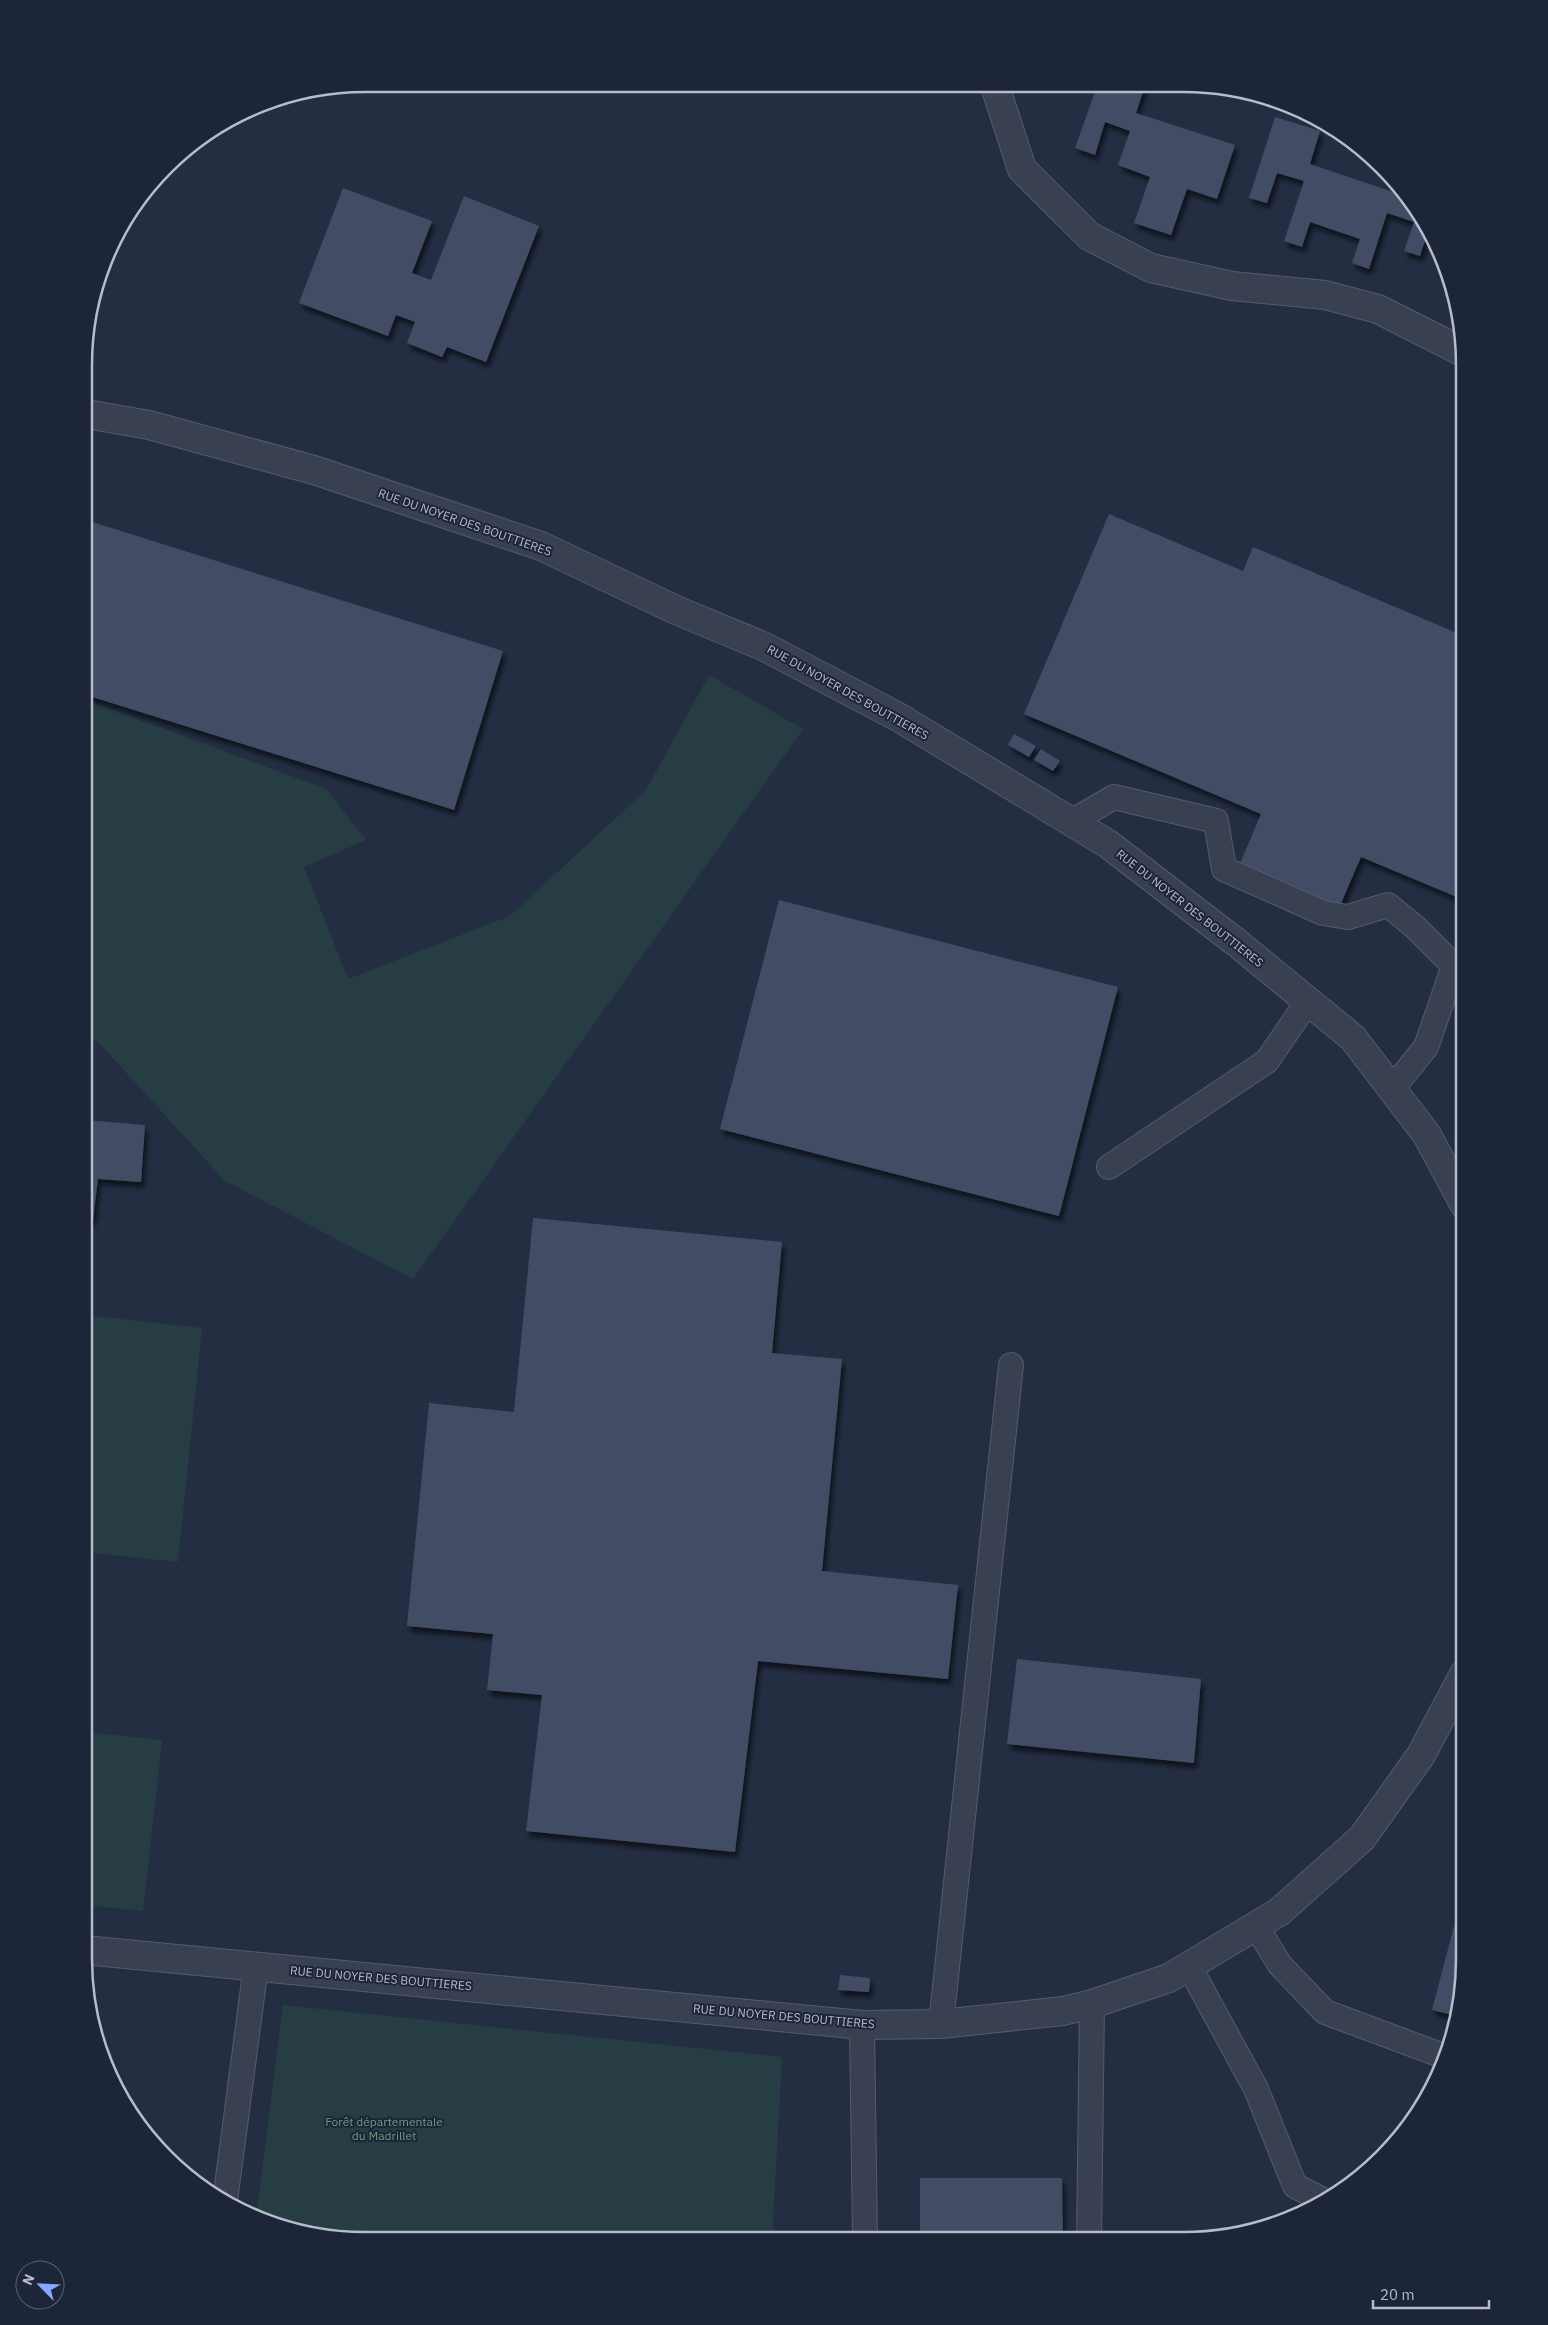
<svg xmlns="http://www.w3.org/2000/svg" width="1548" height="2325" viewBox="0 0 1548 2325" font-family="'IBM Plex Sans',sans-serif">
	<style>
		.green { fill: #263d44 }
		.building { fill: #434d65; filter: url(#shadow) }
		.lines { fill: none; stroke-linecap: round; stroke-linejoin: round }
		.lane-casing { stroke: #545b6d; stroke-width: 26 }
		.street-casing { stroke: #545b6d; stroke-width: 30 }
		.lane { stroke: #394052; stroke-width: 24 }
		.street { stroke: #394052; stroke-width: 28 }
		.labels { text-anchor: middle; dominant-baseline: central; stroke-width: 4; stroke-linejoin: round; paint-order: stroke }
		.street-label { font-size: 12px; fill: #b6bccc; stroke: #1d2538 }
		.park-label { font-size: 12px; fill: #6b9f7d; stroke: #1d2538 }
		.rim { fill: none; stroke: #b6bccc; stroke-width: 2.5 }
	</style>
	<defs>
		<filter id="shadow"><feDropShadow dx="3" dy="5.5" stdDeviation="2.5" flood-color="#0009"/></filter>
	</defs>
	<rect width="100%" height="100%" fill="#242e43"/>
	<!-- green -->
	<g class="green">
		<polygon points="709,675 803,729 413,1279 225,1181 100,1044 85,1036 86,700 326,789 366,840 304,867 348,979 510,916 646,790"/>
		<polygon points="85,1315 202,1328 178,1562 84,1552"/>
		<polygon points="84,1732 162,1740 143,1911 84,1905"/>
		<polygon points="283,2005 782,2057 772,2240 329,2239 258,2220 256,2219"/>
	</g>
	<!-- building -->
	<g class="building">
		<polygon points="1097,86 1145,86 1136,113 1235,145 1217,199 1187,189 1171,235 1134,223 1150,177 1118,165 1130,131 1105,122 1095,155 1075,148"/>
		<polygon points="1275,117 1320,131 1310,164 1393,192 1396,184 1406,194 1428,231 1420,256 1404,251 1414,222 1387,213 1369,269 1352,263 1360,239 1310,222 1302,247 1284,241 1304,181 1277,173 1267,203 1249,198"/>
		<polygon points="343,188 432,221 412,273 431,280 464,196 539,226 486,362 447,347 442,357 407,343 415,322 396,315 388,336 299,303"/>
		<polygon points="1109,514 1243,571 1253,547 1464,636 1464,900 1361,857 1339,908 1239,866 1261,814 1024,714"/>
		<polygon points="86,520 503,651 454,810 86,695"/>
		<polygon points="1014,734 1036,746 1029,757 1008,745"/>
		<polygon points="1041,749 1060,761 1053,771 1034,760"/>
		<polygon points="779,900 1118,987 1059,1216 720,1129"/>
		<polygon points="85,1120 145,1125 141,1182 98,1179 93,1220 85,1219"/>
		<polygon points="533,1218 782,1242 772,1353 842,1359 822,1571 958,1585 948,1679 758,1661 735,1852 526,1831 542,1695 487,1690 493,1634 407,1626 429,1403 514,1412"/>
		<polygon points="1017,1659 1201,1679 1194,1763 1007,1744"/>
		<polygon points="1464,1888 1464,1979 1456,2016 1432,2010"/>
		<polygon points="840,1975 870,1978 869,1992 838,1990"/>
		<polygon points="920,2178 1062,2178 1063,2241 918,2241 918,2237 920,2237"/>
	</g>
	<g class="lines">
		<!-- lane casing -->
		<g class="lane-casing">
			<g id="lane">
				<polyline points="1071,822 1114,797 1216,821 1224,869 1323,913 1348,917 1388,905 1415,927 1454,966 1426,1047 1392,1089"/>
				<polyline points="1109,1167 1267,1061 1308,1001"/>
				<polyline points="1256,1926 1280,1965 1325,2012 1446,2057"/>
				<polyline points="1189,1966 1256,2089 1295,2186 1323,2200"/>
				<polyline points="941,2024 1011,1365"/>
				<polyline points="862,2025 865,2240"/>
				<polyline points="225,2201 256,1966"/>
				<polyline points="1089,2241 1092,2004"/>
			</g>
		</g>
		<!-- street casing -->
		<g class="street-casing">
			<g id="street">
				<polyline points="995,86 1022,169 1089,236 1151,268 1232,286 1325,295 1378,309 1461,351"/>
				<polyline points="86,414 149,425 314,470 541,546 676,610 765,647 900,718 1108,844 1237,943 1353,1038 1427,1135 1464,1204"/>
				<polyline points="84,1950 862,2025 941,2024 1063,2011 1092,2004 1169,1978 1279,1912 1362,1838 1421,1755 1464,1674"/>
			</g>
		</g>
		<!-- lane -->
		<use href="#lane" class="lane"/>
		<!-- street -->
		<use href="#street" class="street"/>
	</g>
	<g class="labels">
		<!-- street labels -->
		<g class="street-label">
			<text transform="translate(465 522) rotate(19)">RUE DU NOYER DES BOUTTIERES</text>
			<text transform="translate(848 692) rotate(29)">RUE DU NOYER DES BOUTTIERES</text>
			<text transform="translate(1190 908) rotate(38)">RUE DU NOYER DES BOUTTIERES</text>
			<text transform="translate(381 1978) rotate(5)">RUE DU NOYER DES BOUTTIERES</text>
			<text transform="translate(784 2016) rotate(5)">RUE DU NOYER DES BOUTTIERES</text>
		</g>
		<!-- park labels -->
		<g class="park-label">
			<text x="384" y="2121">Forêt départementale<tspan x="384" dy="14">du Madrillet</tspan></text>
		</g>
	</g>
	<!-- crop -->
	<path d="M0 0H1548V2325H0ZM365 92H1183A273 273 0 0 1 1456 365V1959A273 273 0 0 1 1183 2232H365A273 273 0 0 1 92 1959V365A273 273 0 0 1 365 92Z" fill="#1d2538" fill-rule="evenodd"/>
	<path class="rim" d="M365 92H1183A273 273 0 0 1 1456 365V1959A273 273 0 0 1 1183 2232H365A273 273 0 0 1 92 1959V365A273 273 0 0 1 365 92Z"/>
	<!-- north arrow -->
	<g transform="translate(40 2285) rotate(294)"><circle r="24" fill="#1d2538" stroke="#5a6173"/>
	<path d="M0-4L9 19L0 12L-9 19Z" fill="#88a8ff"/>
	<text y="-8" font-size="14" font-weight="bold" text-anchor="middle" fill="#b6bccc">N</text>
	</g>
	<!-- scale -->
	<path d="M1373 2300v8h116v-8" fill="none" stroke="#b6bccc" stroke-width="2.5"/>
	<text x="1380" y="2300" font-size="15" fill="#b6bccc" stroke="#1d2538" stroke-width="4" paint-order="stroke">20 m</text>
</svg>
